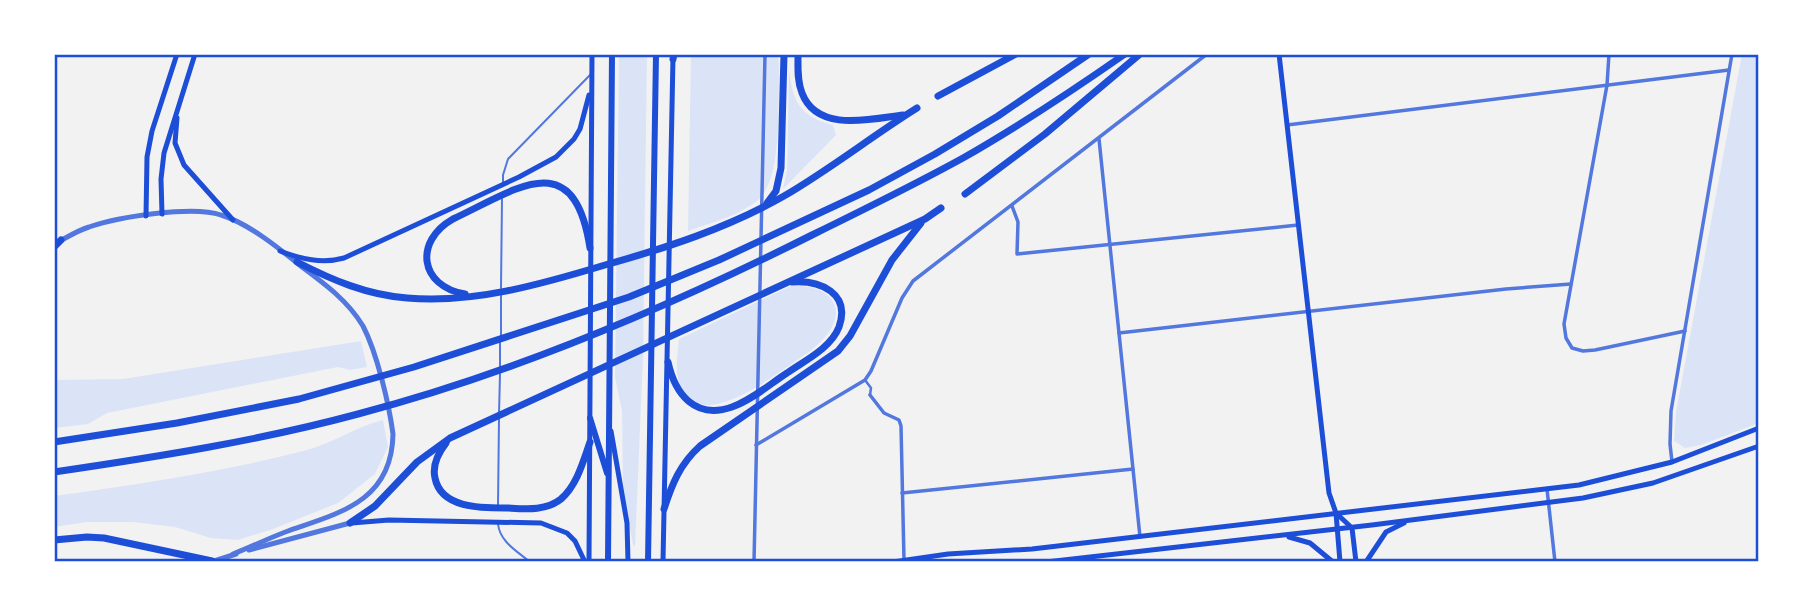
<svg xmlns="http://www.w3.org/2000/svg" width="1813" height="616" viewBox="0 0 1813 616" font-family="'IBM Plex Sans',sans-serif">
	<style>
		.green { fill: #dbe4f7 }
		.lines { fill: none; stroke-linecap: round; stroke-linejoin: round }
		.service { stroke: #5277de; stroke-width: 2 }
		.pedestrian { stroke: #5277de; stroke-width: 2.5 }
		.minor { stroke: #5277de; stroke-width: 3.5 }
		.tertiary { stroke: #5277de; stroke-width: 5 }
		.secondary { stroke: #1d4ed8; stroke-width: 5 }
		.primary { stroke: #1d4ed8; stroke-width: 6 }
		.motorway { stroke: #1d4ed8; stroke-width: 7 }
		.neatline { fill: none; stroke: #1d4ed8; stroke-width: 2.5 }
	</style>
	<rect width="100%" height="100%" fill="#f2f2f2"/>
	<!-- green -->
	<g class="green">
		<polygon points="619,54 647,54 643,358 635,547 633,545 623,487 622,411 615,377"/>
		<path d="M691,54h87l1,14c-1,32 4,111 -21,132 -19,16 -48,23 -70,31z"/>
		<polygon points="1742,54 1759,54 1759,423 1701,445 1685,448 1674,441 1676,412"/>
		<path d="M789,70c4,33 11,46 44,55l3,10 -53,54 4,-19z"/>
		<path d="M791,286c24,-2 56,10 41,41 -5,10 -15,18 -23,25 -27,17 -118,93 -131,26 -3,-12 0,-26 1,-39z"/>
		<polygon points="361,341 367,367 350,370 338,367 107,413 88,424 54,428 54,380 123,379"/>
		<path d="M383,420l5,27 -13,27 -37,29 -65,26 -35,11 -27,-2 -36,-11 -42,-5h-46l-33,5v-31c84,-12 168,-24 249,-45 29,-7 52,-24 80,-31z"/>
	</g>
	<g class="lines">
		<!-- service -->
		<g class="service">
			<polyline points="503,183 503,175 508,159 590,75"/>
			<polyline points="501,288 502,199"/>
			<polyline points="501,337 501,293"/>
			<polyline points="500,368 500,342"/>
			<polyline points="499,414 500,374"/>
			<polyline points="498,505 499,419"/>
			<path d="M498,524c2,18 19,27 32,38"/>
		</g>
		<!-- pedestrian -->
		<polyline class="pedestrian" points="865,380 871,388 870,395"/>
		<!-- minor -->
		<g class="minor">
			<polyline points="1609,54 1607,85 1564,324 1566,338 1572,348 1583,351 1595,350 1685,331"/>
			<polyline points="1287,125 1729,70"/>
			<polyline points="1099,139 1140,537"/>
			<polyline points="1012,206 1018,222 1017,254 1298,225"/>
			<polyline points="1119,333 1506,289 1571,284"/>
			<polyline points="870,395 884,413 899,420 901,426 904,560"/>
			<polyline points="756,445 865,380 871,371 902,298 913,281 1207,54"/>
			<polyline points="1672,462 1670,444 1671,411 1732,54"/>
			<polyline points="1547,489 1555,562"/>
			<polyline points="902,493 1133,469"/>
			<polyline points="754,562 765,54"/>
		</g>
		<!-- tertiary -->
		<g class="tertiary">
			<path d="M60,241c9,-5 19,-11 29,-14 29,-10 104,-22 132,-12 27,8 59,34 81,52 23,17 46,34 61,59 14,27 26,78 30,108 -1,67 -53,79 -105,97 -19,7 -37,16 -55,23"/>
			<polyline points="249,550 350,523"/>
			<polyline points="211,562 236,554"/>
		</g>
		<!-- secondary -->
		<g class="secondary">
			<polyline points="1279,54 1329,493 1336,513 1340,562"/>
			<polyline points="177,118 175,143 184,165 233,220"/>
			<polyline points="162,214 161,179 164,153 195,54"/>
			<polyline points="146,216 147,157 152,131 177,54"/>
			<path d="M280,251c21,8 42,13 64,7l175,-81 37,-20 18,-18 6,-10 9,-34"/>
			<polyline points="611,431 627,523 628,562"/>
			<polyline points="1336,513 1352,528 1356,562"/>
			<polyline points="352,523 389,520 541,523 567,533 575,541 585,562"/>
			<polyline points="1289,537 1310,543 1333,562"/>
			<polyline points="589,562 592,54"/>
			<polyline points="663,562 673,57"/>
			<polyline points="893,562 948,554 1032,549 1579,485 1672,462 1759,428"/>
			<polyline points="1046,562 1372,525 1583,498 1653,483 1759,446"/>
			<polyline points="1366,562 1386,532 1404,523"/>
		</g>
		<!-- primary -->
		<g class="primary">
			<polyline points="590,418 607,473"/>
			<polyline points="608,562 612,54"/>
			<polyline points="648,562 656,54"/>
		</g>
		<!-- motorway -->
		<g class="motorway">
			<path d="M798,54c0,13 -1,27 4,39 15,40 69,26 101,22"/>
			<polyline points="673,59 674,54"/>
			<polyline points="938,96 1016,54"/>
			<polyline points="965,194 1045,134 1140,54"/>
			<polyline points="767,203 776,191 781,168 784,54"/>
			<polyline points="54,247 61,240"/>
			<path d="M297,262c35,18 70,33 110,36 66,6 135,-14 198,-33 61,-17 123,-37 179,-69 45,-26 88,-60 133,-88"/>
			<path d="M465,294c-46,-8 -51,-53 -12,-75 64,-30 121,-75 137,29"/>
			<path d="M668,362c7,32 27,58 64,45 20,-7 38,-23 55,-34 17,-12 44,-25 52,-46 12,-34 -19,-47 -47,-45"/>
			<polyline points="54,442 177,423 299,399 414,367 629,297 719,260 869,190 935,154 998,116 1089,54"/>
			<path d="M446,443c-7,9 -14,22 -11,35 6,31 48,30 73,30 18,1 38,3 53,-9 16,-14 22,-37 29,-57"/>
			<path d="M54,472c102,-15 204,-31 304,-58 157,-41 309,-106 454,-179 51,-25 102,-50 151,-77 56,-32 109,-67 162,-104"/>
			<path d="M664,509c8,-25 16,-45 36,-63l138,-95 12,-15 42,-76 29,-37"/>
			<polyline points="350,523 375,506 417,462 450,438 925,219 941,208"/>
			<polyline points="54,540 87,537 104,538 212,561"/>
		</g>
	</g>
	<!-- border -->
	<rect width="1813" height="616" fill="none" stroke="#ffffff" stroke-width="112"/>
	<rect x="56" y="56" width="1701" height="504" class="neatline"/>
</svg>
